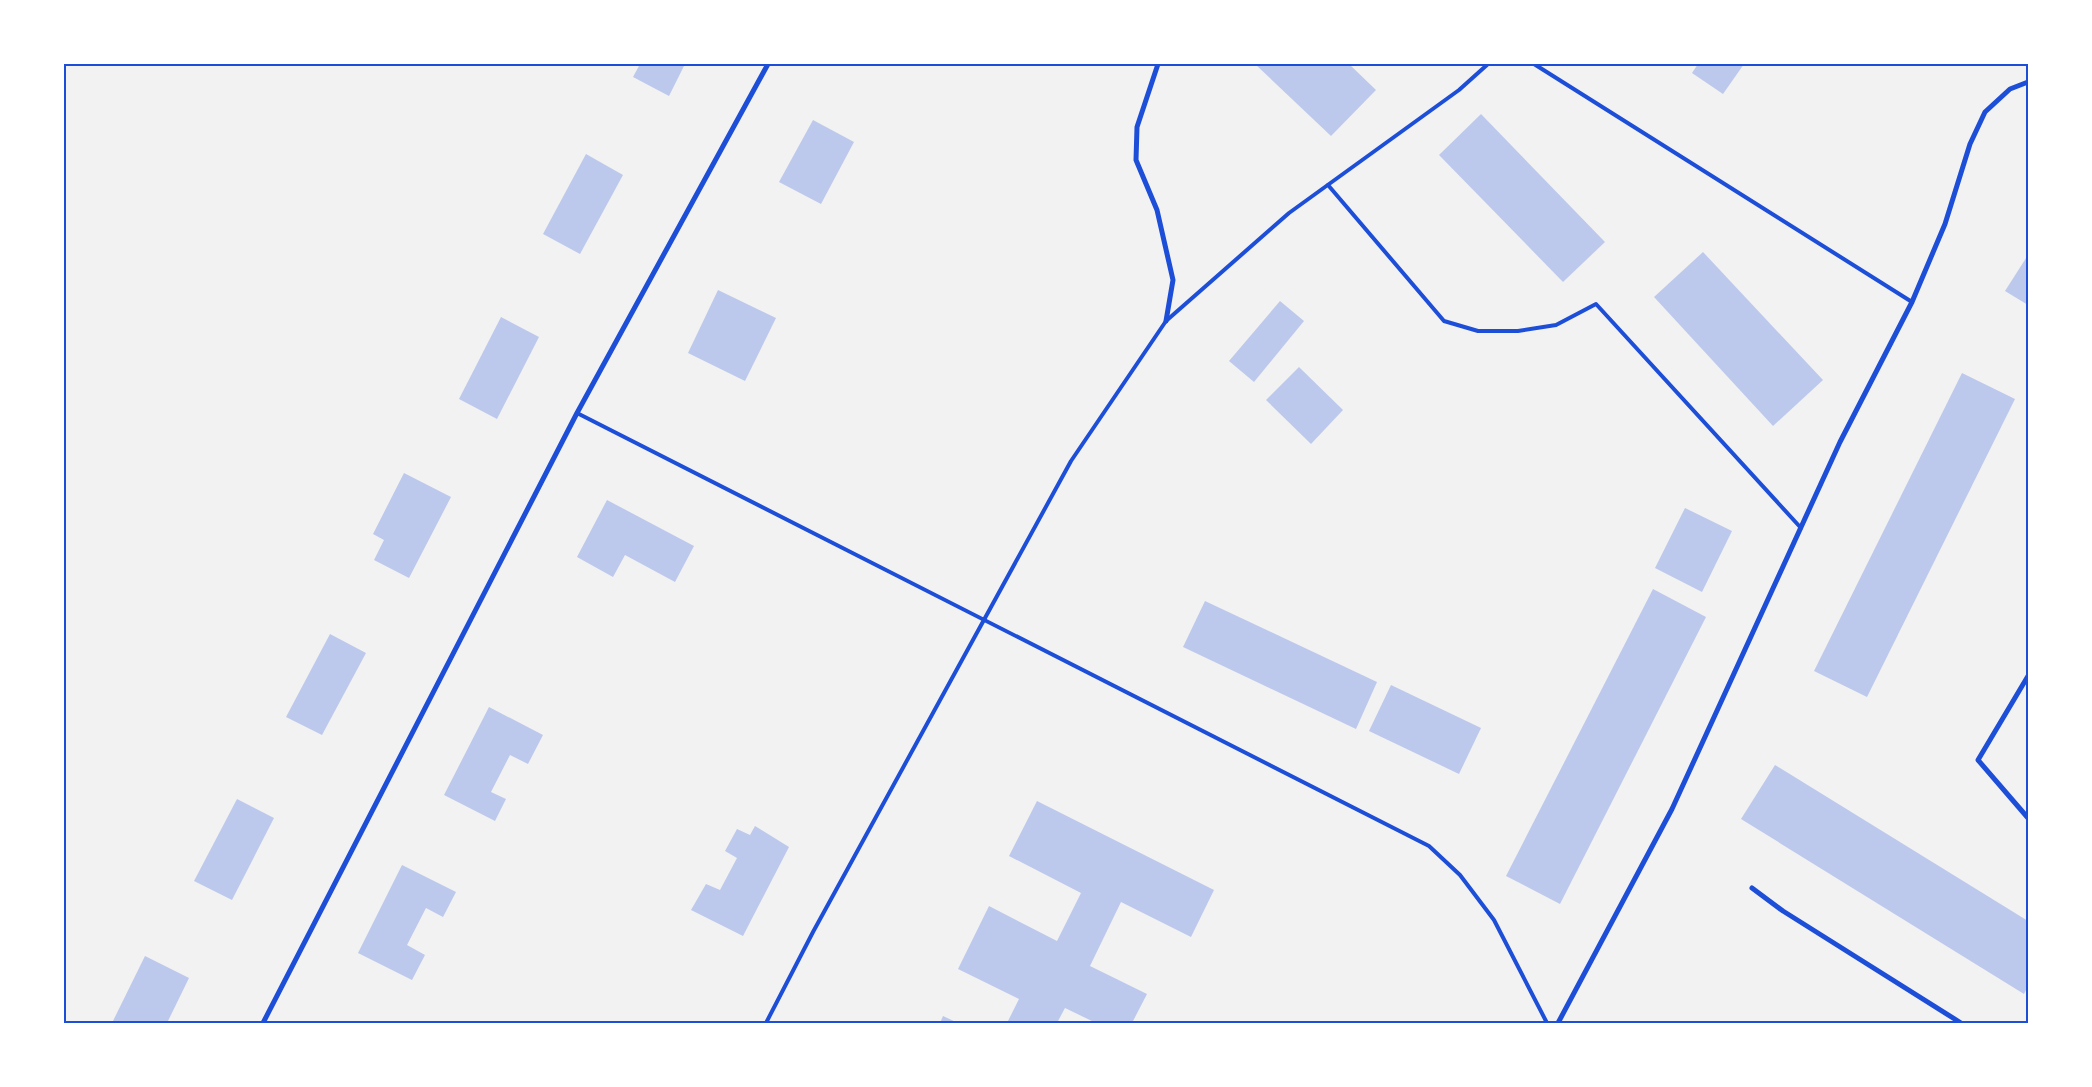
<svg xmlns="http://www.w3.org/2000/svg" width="2092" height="1087" viewBox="0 0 2092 1087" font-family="Montserrat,sans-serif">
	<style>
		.building { fill: #bdc9ec }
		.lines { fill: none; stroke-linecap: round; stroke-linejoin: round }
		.service { stroke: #1d4ed8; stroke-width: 4 }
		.minor { stroke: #1d4ed8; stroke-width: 5 }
		.neatline { fill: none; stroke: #1d4ed8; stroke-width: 2 }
	</style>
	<rect width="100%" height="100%" fill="#f2f2f2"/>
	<!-- building -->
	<g class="building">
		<polygon points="640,64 685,64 669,96 633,77"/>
		<polygon points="1255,64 1349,64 1376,90 1331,136"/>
		<polygon points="1698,64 1744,64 1723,94 1692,73"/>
		<polygon points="1481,114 1605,242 1563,282 1439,155"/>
		<polygon points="813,120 854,142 821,204 779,182"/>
		<polygon points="586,154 623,175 580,254 543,234"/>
		<polygon points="1703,252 1823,380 1773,426 1654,297"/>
		<polygon points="2028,255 2028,305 2005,291"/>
		<polygon points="718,290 776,318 745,381 688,353"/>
		<polygon points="1280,301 1304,321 1254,382 1229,361"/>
		<polygon points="501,317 539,337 497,419 459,399"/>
		<polygon points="1299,367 1343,410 1311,444 1266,400"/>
		<polygon points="1962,373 2015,399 1867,697 1814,671"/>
		<polygon points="404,473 451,497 409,578 374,560 384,540 373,534"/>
		<polygon points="607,500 694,546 675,582 625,555 613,577 577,557"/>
		<polygon points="1685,508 1732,531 1702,592 1655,568"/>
		<polygon points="1653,589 1706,617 1560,904 1506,876"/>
		<polygon points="1205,601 1377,682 1356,729 1183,647"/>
		<polygon points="330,634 366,653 322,735 286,717"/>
		<polygon points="1391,685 1481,728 1459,774 1369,731"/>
		<polygon points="489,707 543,735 528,764 510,755 491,792 506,799 495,821 444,795"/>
		<polygon points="1775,765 2028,921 2028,986 2024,994 1741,819"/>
		<polygon points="237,799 274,818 232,900 194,881"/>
		<polygon points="1037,801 1214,890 1191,937 1121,902 1090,966 1147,994 1132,1023 1096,1023 1065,1008 1057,1023 1007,1023 1019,999 958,969 989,906 1057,941 1081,893 1009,856"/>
		<polygon points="755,826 789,847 743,936 691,910 706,884 720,890 737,858 725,851 737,829 750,835"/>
		<polygon points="402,865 456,892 443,917 426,908 407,945 425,955 412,980 358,953"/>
		<polygon points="145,956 189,978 167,1023 112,1023"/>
		<polygon points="943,1016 958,1023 940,1023"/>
	</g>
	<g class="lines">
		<!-- service -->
		<g class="service">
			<polyline points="1534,64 1912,302"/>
			<polyline points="1328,185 1444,321 1478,331 1518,331 1556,325 1596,304 1801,528"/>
			<polyline points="577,413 1429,846 1460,875 1494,920 1547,1023"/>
			<polyline points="766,1023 813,932 1071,461 1166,321 1289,213 1459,90 1488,64"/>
		</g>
		<!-- minor -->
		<g class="minor">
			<polyline points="1158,64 1137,127 1136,160 1157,210 1173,280 1166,321"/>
			<polyline points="2028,676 1978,760 2028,818"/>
			<polyline points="1752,888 1783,911 1961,1023"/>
			<polyline points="263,1023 577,413 768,64"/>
			<polyline points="1558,1023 1672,809 1840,442 1912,302 1945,224 1970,144 1985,112 2010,89 2028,82"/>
		</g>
	</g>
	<!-- border -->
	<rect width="2092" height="1087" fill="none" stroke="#ffffff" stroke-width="130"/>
	<rect x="65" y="65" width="1962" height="957" class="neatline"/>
</svg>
